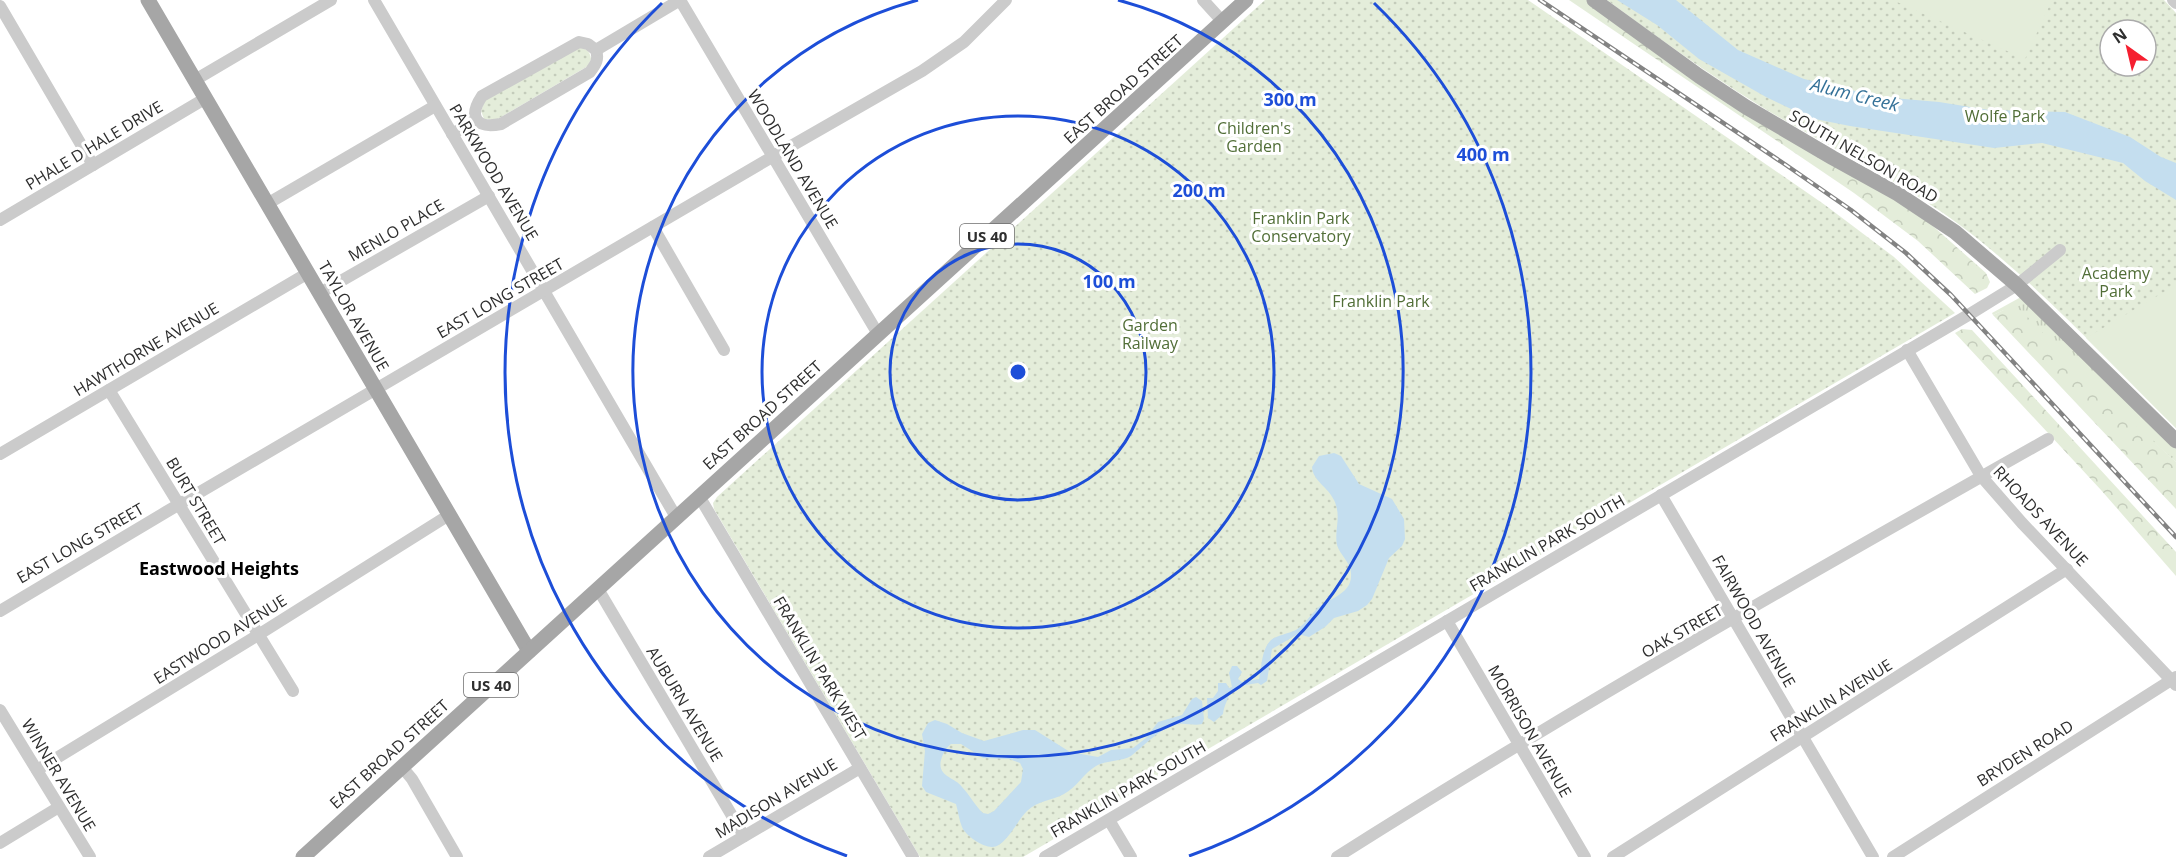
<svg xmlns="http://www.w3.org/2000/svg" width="2176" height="857" viewBox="0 0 2176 857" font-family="'Open Sans',sans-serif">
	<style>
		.grass { fill: url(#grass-tufts) }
		.forest { fill: url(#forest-crowns) }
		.park { fill: url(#park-dots); fill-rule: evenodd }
		.pitch { fill: #e4edda }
		.water { fill: #c4deef; fill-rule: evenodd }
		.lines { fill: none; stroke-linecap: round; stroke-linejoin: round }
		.minor { stroke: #cbcbcb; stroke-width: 12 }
		.major { stroke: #a6a6a6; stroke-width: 15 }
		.rail-casing { stroke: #838383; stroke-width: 4.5 }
		.rail { stroke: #fff; stroke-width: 2; stroke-dasharray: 7; stroke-linecap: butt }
		.ring { fill: none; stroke: #1d4ed8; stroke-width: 3 }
		.labels { text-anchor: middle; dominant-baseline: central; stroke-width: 6; stroke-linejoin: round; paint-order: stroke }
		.shield { fill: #fff; stroke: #6d6d6d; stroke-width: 1.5 }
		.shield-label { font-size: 15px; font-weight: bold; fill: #2e2e2e }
		.street-label { font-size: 16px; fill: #2e2e2e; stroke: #fff }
		.park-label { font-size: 16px; fill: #516e37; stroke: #fff }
		.water-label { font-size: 18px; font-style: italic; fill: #347198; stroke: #fff }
		.neighbourhood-label { font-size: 18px; font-weight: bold; fill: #000; stroke: #fff }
		.centre { fill: #1d4ed8; stroke: #fff; stroke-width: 3 }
		.ring-label { font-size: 18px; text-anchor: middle; font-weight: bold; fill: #1d4ed8; stroke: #fff; stroke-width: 6; stroke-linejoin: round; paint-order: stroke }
	</style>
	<defs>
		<pattern id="grass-tufts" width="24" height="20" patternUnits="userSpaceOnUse" patternTransform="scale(1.5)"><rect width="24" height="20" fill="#e4edda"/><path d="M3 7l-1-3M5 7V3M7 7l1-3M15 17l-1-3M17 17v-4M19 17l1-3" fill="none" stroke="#c4ccbb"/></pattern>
		<pattern id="forest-crowns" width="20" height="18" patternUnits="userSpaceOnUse" patternTransform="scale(1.5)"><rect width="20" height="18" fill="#e4edda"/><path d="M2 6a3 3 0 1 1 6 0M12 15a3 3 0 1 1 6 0" fill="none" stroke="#c4ccbb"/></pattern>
		<pattern id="park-dots" width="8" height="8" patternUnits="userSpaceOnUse" patternTransform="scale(1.5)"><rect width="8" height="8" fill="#e4edda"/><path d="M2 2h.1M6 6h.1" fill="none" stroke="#c4ccbb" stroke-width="1.8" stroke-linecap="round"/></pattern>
	</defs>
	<rect width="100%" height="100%" fill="#fff"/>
	<!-- grass -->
	<polygon class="grass" points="2021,297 2176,447 2176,462 2004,310 1993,315 1992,313"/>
	<!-- forest -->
	<g class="forest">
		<polygon points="1569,0 1587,0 1917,212 1986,273 1990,282 1987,288 1975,294 1918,241 1854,193"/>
		<polygon points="2010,307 2022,311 2094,387 2176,462 2176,509 1993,315"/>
		<polygon points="1962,329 1972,330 2176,552 2176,576 2101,490 1955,333"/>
	</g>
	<!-- park -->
	<g class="park">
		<polygon points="1265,0 1528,0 1825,205 1894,257 1955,313 1023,857 920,857 714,509 713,503 717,497"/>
		<path d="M1607,0h557l12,13v415c-65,-64 -127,-132 -198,-189 -67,-54 -148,-90 -221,-135 -52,-32 -101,-68 -150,-104zM2110,30h36v36h-36z"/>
		<path d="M578,47c8,1 12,4 13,12l-3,7 -92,54 -12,-1 -3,-8 4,-11z"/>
	</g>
	<!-- pitch -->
	<g class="pitch">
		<polygon points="1898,0 2052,0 2025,59 1897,2"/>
		<polygon points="2176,285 2176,428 2086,338"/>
	</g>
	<!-- water -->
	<g class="water">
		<polygon points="1617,0 1676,0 1738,50 1804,79 1881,97 1939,102 1989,110 2065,112 2130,137 2161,157 2176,163 2176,200 2145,181 2123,163 2042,143 1994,148 1850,126 1810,118 1766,97 1699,59 1657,25"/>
		<path d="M1334,453l7,3 18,28 33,15 12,20 1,20 -3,7 -13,12 -17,41 -5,6 -9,6 -24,7 -9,9 -16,10 -11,-3 -26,15 -5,32 -6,4 -3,-2 -19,3 -9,6c-2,8 -6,13 -7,22l-9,8 -6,-4 -1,-20h6l5,-7v-8h8l3,5 3,-1 -3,-14 3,-7h5l5,6 -4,7 4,3 17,-3c3,-12 2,-29 12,-39 6,-5 17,-6 25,-10 9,-6 12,-12 19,-19 11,-13 38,-15 36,-38 0,-10 -11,-18 -14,-28 -3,-16 5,-28 -3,-45 -6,-13 -21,-19 -22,-33l7,-11z"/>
		<path d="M1196,697l6,4 2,18 -2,5c-8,2 -15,-1 -23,0 -17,2 -35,22 -48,32 -11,6 -24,4 -35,10 -12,7 -19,21 -32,28 -12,7 -26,6 -37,17 -9,8 -21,36 -35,36 -10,0 -27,-12 -30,-20 -3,-7 -4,-16 -6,-23l-30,-12 -4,-6 3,-35 -3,-17 6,-11 7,-3 12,4 15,9 22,8 39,-11h12l35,22 28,5 13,-7 22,-2 13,-10 12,-16 24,-7 10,-16zM951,744h10l22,14 26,1 11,4 3,6 -2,13 -27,29 -6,3 -5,-1c-8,-7 -13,-18 -21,-26 -7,-10 -25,-10 -21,-27 2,-7 5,-12 10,-16z"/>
	</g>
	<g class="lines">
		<!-- minor -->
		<g class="minor">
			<polyline points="374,0 676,517"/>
			<polyline points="680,0 878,334"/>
			<polyline points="1203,0 1223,22"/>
			<polyline points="2173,0 2176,3"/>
			<polyline points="0,6 93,165"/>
			<path d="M579,42l9,2 8,6c3,9 0,14 -6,22l-89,52c-25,5 -33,-7 -19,-28z"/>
			<polyline points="596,50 680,0"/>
			<polyline points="195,80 331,0"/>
			<polyline points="452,134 476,120"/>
			<polyline points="267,204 435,106"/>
			<polyline points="0,220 206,98"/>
			<polyline points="653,227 724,350"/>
			<polyline points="320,293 489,196"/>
			<polyline points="1907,350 1981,476 2022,523 2176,685"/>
			<polyline points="109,390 293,691"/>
			<polyline points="0,454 308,273"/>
			<polyline points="1661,495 1873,857"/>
			<polyline points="699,496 913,857"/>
			<polyline points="598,589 744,836"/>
			<polyline points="0,611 166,512 772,157 922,71 964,42 1006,0"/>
			<polyline points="1447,621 1585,857"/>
			<polyline points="0,710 90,857"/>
			<polyline points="402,767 412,779 457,857"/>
			<polyline points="37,770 258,635 449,515"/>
			<polyline points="1109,820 1131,857"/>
			<polyline points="0,843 59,807"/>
			<polyline points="709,857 860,768"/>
			<polyline points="1045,857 1970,314 2017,285 2060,250"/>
			<path d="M1337,857c232,-147 472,-283 711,-418"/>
			<polyline points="1613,857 2067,569"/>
			<polyline points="1893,857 2176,677"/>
		</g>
		<!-- major -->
		<g class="major">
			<polyline points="148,0 529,651"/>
			<polyline points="1594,0 1699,76 1746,107 1833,158 1898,194 1955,232 2017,285 2176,441"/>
			<polyline points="303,857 1246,0"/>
		</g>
		<!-- rail casing -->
		<g class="rail-casing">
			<polyline id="rail" points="1540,0 1786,165 1851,210 1906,253 1951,295 2176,537"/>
		</g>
		<!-- rail -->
		<use href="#rail" class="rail"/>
	</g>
	<!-- distance rings -->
	<g class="ring">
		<circle cx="1018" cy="372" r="128"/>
		<circle cx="1018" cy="372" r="256"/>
		<path d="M1118 0A385 385 0 1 1 918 0"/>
		<path d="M847 856A513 513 0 0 1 662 3M1374 3A513 513 0 0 1 1189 856"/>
	</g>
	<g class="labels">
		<!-- shield labels -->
		<g class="shield">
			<rect x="960" y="224" width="54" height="24" rx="4.5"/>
			<rect x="464" y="673" width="54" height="24" rx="4.5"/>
		</g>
		<g class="shield-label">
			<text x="987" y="236">US 40</text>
			<text x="491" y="685">US 40</text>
		</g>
		<!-- street labels -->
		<g class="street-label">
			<text transform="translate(1123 89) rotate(-42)">EAST BROAD STREET</text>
			<text transform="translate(94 145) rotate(-31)">PHALE D HALE DRIVE</text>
			<text transform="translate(1864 156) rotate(30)">SOUTH NELSON ROAD</text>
			<text transform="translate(793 159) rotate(59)">WOODLAND AVENUE</text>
			<text transform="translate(494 172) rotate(59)">PARKWOOD AVENUE</text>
			<text transform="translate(396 230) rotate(-30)">MENLO PLACE</text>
			<text transform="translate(500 298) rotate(-30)">EAST LONG STREET</text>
			<text transform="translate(354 316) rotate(60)">TAYLOR AVENUE</text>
			<text transform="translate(146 349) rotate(-31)">HAWTHORNE AVENUE</text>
			<text transform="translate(762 415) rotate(-42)">EAST BROAD STREET</text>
			<text transform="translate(196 501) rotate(59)">BURT STREET</text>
			<text transform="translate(2041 516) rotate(47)">RHOADS AVENUE</text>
			<text transform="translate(80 543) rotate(-30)">EAST LONG STREET</text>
			<text transform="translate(1547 543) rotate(-30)">FRANKLIN PARK SOUTH</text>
			<text transform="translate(1754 621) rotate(60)">FAIRWOOD AVENUE</text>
			<text transform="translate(1682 631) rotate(-30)">OAK STREET</text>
			<text transform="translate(220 639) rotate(-32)">EASTWOOD AVENUE</text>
			<text transform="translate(820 668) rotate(59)">FRANKLIN PARK WEST</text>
			<text transform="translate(1831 700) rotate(-32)">FRANKLIN AVENUE</text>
			<text transform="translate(685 704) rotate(59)">AUBURN AVENUE</text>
			<text transform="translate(1530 731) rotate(60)">MORRISON AVENUE</text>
			<text transform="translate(2025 753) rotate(-32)">BRYDEN ROAD</text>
			<text transform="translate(389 754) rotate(-42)">EAST BROAD STREET</text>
			<text transform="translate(59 775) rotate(59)">WINNER AVENUE</text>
			<text transform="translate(1128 789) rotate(-30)">FRANKLIN PARK SOUTH</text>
			<text transform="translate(776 798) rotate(-31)">MADISON AVENUE</text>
		</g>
		<!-- park labels -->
		<g class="park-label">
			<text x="2005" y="116">Wolfe Park</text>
			<text x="1254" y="128">Children's<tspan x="1254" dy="18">Garden</tspan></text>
			<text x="1301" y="218">Franklin Park<tspan x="1301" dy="18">Conservatory</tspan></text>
			<text x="2116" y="273">Academy<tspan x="2116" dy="18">Park</tspan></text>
			<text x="1381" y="301">Franklin Park</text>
			<text x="1150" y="325">Garden<tspan x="1150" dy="18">Railway</tspan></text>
		</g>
		<!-- water labels -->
		<g class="water-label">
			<text transform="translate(1855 94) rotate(14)">Alum Creek</text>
		</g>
		<!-- neighbourhood labels -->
		<g class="neighbourhood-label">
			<text x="219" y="568">Eastwood Heights</text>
		</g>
	</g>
	<circle cx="1018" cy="372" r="9" class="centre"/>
	<g class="ring-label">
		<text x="1290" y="106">300 m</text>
		<text x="1483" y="161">400 m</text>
		<text x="1199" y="197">200 m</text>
		<text x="1109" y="288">100 m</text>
	</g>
	<!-- north arrow -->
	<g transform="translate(2128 48) rotate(326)"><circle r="28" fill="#ffffff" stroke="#ababab" stroke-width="1.5"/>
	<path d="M0-4.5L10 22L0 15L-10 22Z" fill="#f51f30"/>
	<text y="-9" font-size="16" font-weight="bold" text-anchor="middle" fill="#2e2e2e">N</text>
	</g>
</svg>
